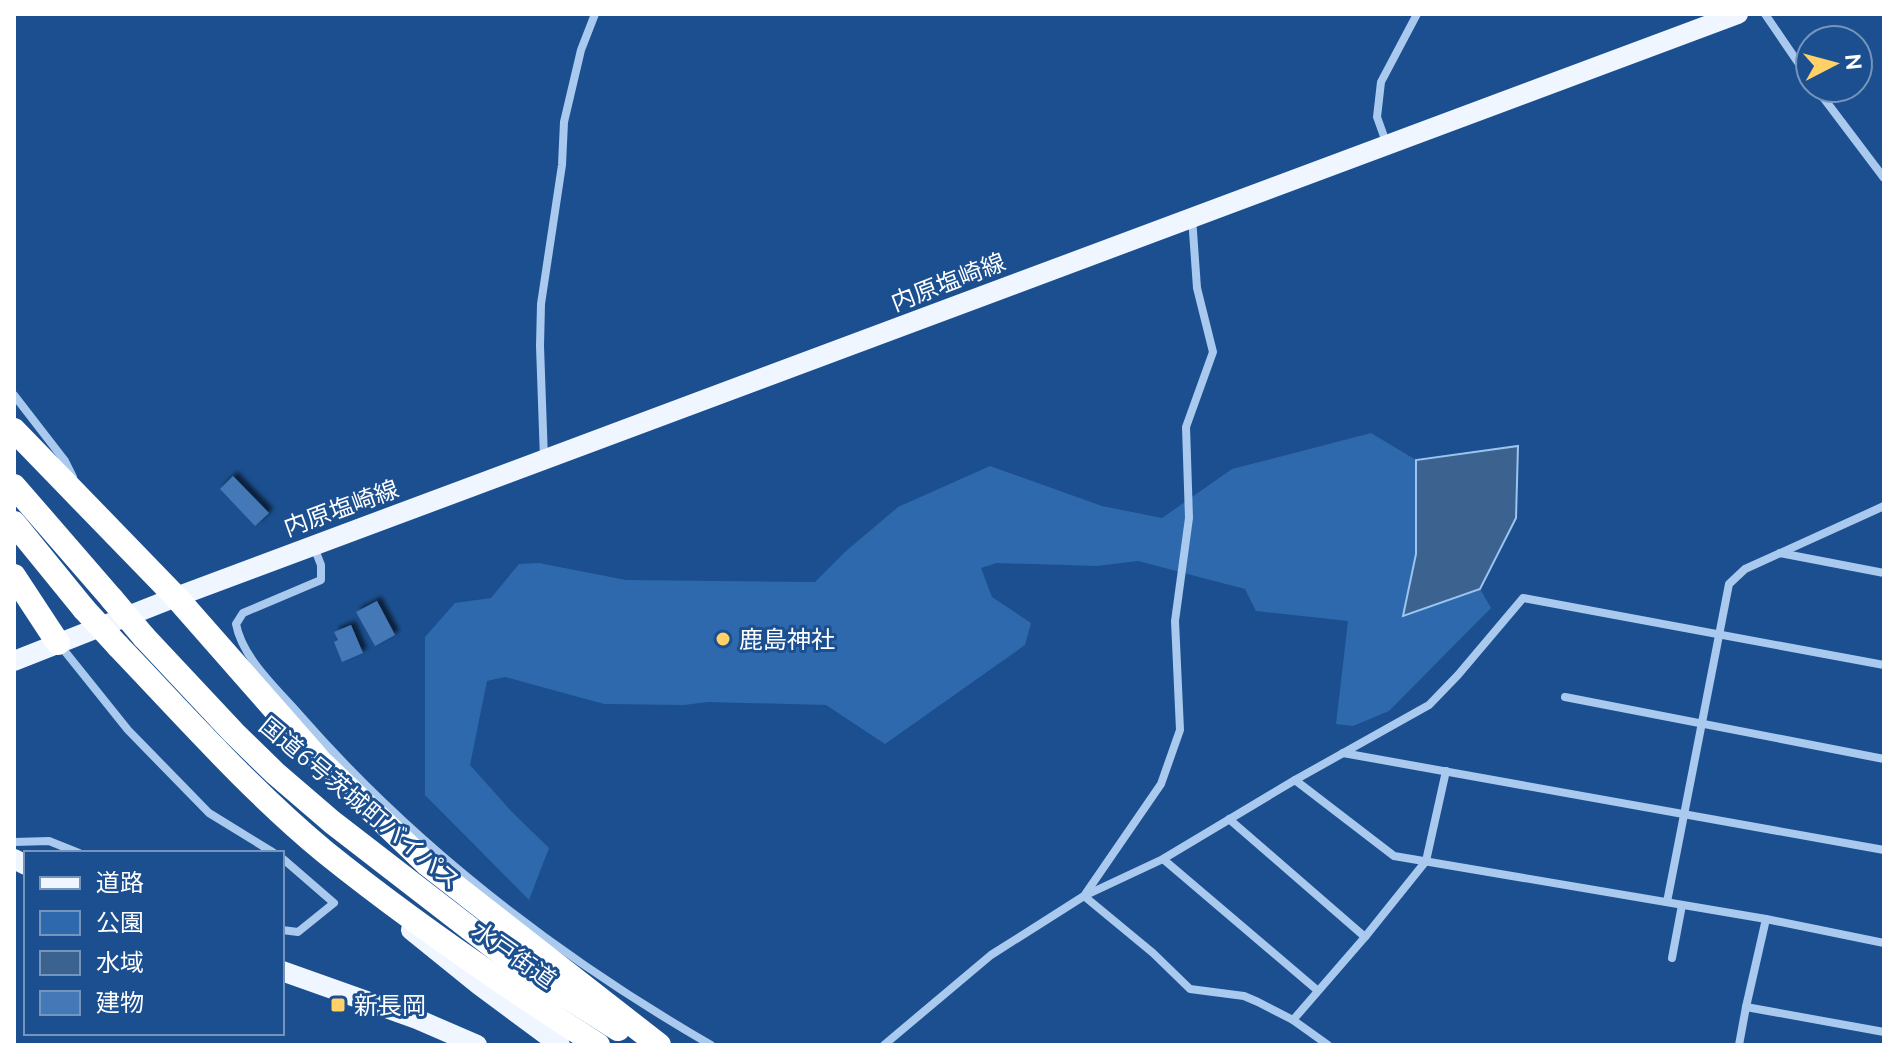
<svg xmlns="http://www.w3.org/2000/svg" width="1898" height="1059" viewBox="0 0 1898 1059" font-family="Ubuntu,'Noto Sans JP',sans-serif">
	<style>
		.green { fill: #2e69ad }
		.water { fill: #3c6290; stroke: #9cc4f0; stroke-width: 2 }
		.building { fill: #4478b7; filter: url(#shadow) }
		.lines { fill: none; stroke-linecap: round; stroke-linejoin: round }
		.street { stroke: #a9c9ee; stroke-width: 8 }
		.primary { stroke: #f0f6ff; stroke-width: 20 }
		.highway { stroke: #fff; stroke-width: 24 }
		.highway-bridge { stroke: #fff; stroke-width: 24 }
		.poi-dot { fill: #ffd166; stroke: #1b4f8f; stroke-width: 3 }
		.labels { text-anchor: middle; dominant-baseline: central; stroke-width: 6; stroke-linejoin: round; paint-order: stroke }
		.street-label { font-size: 24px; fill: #fff; stroke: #1b4f8f }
		.poi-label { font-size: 24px; fill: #fff; stroke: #1b4f8f; text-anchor: start }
	</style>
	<defs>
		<filter id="shadow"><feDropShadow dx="4.5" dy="-4.5" stdDeviation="2" flood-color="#0009"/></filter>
	</defs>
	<rect width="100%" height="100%" fill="#1b4f8f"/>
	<!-- green -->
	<polygon class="green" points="1371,433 1416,460 1416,554 1403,615 1480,589 1491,608 1389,711 1353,726 1336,724 1348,621 1256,611 1245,589 1138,561 1097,566 997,563 981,568 992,597 1031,623 1025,645 885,744 826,705 708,702 684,705 604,704 505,677 487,681 470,765 512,812 549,848 529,900 425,795 425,637 455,603 491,598 519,564 539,563 626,580 815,582 845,552 898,507 990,466 1102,506 1162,518 1232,469"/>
	<!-- water -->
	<polygon class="water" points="1518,446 1516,518 1480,589 1403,616 1416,554 1416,460"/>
	<!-- building -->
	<g class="building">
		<polygon points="233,476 269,513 255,526 220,489"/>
		<polygon points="377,601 395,635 375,646 356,612"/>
		<polygon points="351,625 363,653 342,662 334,642 338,640 334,632"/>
	</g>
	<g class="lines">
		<!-- street -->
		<g class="street">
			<polyline points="1765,14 1810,80"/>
			<polyline points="1816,88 1884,178"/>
			<polyline points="1386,142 1377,117 1381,82 1417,14"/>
			<polyline points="14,395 65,461 73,477"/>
			<polyline points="544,459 540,346 541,304 562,165 564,122 581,50 595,14"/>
			<path d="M314,547l7,18v15l-78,33 -7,11c6,33 39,63 61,88 117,134 260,244 414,333"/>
			<polyline points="1780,553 1884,573"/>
			<polyline points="59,644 128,730 209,813 274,853"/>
			<polyline points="1565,697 1884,759"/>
			<polyline points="1343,753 1884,850"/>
			<polyline points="1295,780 1394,856 1766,919 1884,943"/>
			<polyline points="1229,819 1365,937"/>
			<polyline points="14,842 49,841 79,853"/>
			<polyline points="282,858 334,903 298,932 282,930"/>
			<polyline points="1163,859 1317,990"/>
			<polyline points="1086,893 1161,784 1180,730 1175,621 1189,518 1186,427 1213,352 1197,288 1192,217"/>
			<polyline points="1084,896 1153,953 1190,989 1244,996 1258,1002 1293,1020 1328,1045"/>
			<polyline points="1667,902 1729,584 1745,569 1884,506"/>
			<polyline points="1766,919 1746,1007 1884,1032"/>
			<polyline points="1672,958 1682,905"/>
			<polyline points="1293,1020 1365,937 1426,861 1446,771"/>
			<polyline points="884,1045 991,955 1084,896 1163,859 1295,780 1429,705 1458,675 1523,598 1884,665"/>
			<polyline points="1739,1045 1746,1007"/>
		</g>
		<!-- primary -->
		<g class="primary">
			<polyline points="14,661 176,597 1738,14"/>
			<polyline points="14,859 26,865"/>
			<polyline points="411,930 479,985 560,1045"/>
			<polyline points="282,971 417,1019 477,1045"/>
		</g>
		<!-- highway -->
		<g class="highway">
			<polyline points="14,430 176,597 321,762 427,864 659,1045"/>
			<polyline points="14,486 112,599"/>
			<polyline points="14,523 84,609"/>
			<polyline points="14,576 58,643"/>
			<polyline points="144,637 234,733 275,773 332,822 521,968 618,1029"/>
			<path d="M118,646c67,70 132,144 207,206 87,70 179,133 273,193"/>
		</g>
		<!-- highway-bridge -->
		<g class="highway-bridge">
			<polyline points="112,599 144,637"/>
			<polyline points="84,609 118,646"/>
		</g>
	</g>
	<!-- markers -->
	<g class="poi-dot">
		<circle cx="723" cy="639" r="8"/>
		<rect x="330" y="997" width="16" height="16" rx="4"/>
	</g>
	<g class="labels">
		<!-- street labels -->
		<g class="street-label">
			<text transform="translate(948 282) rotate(-21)">内原塩崎線</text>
			<text transform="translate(341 508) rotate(-20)">内原塩崎線</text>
			<text transform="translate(360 803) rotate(40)">国道6号茨城町バイパス</text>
			<text transform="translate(514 955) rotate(35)">水戸街道</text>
		</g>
		<!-- poi labels -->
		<g class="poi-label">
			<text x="739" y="639">鹿島神社</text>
			<text x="354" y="1005">新長岡</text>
		</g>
	</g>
	<!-- border -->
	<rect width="1898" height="1059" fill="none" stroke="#ffffff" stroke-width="32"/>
	<!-- legend -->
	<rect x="24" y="851" width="260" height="184" fill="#1b4f8f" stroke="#7695bc" stroke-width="2"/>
	<rect x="40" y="877" width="40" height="12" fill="#f0f6ff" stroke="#7695bc" stroke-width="2"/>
	<text x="96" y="891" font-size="24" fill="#ffffff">道路</text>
	<rect x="40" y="911" width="40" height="24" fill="#2e69ad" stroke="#7695bc" stroke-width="2"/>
	<text x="96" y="931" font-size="24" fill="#ffffff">公園</text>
	<rect x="40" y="951" width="40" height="24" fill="#3c6290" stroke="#7695bc" stroke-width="2"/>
	<text x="96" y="971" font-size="24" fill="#ffffff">水域</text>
	<rect x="40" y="991" width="40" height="24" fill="#4478b7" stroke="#7695bc" stroke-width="2"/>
	<text x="96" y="1011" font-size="24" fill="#ffffff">建物</text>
	<!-- north arrow -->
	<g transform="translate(1834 64) rotate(84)"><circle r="38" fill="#1b4f8f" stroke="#7695bc" stroke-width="2"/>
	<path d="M0-6L14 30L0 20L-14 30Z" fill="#ffd166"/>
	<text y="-12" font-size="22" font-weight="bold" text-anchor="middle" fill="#ffffff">N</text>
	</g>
</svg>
